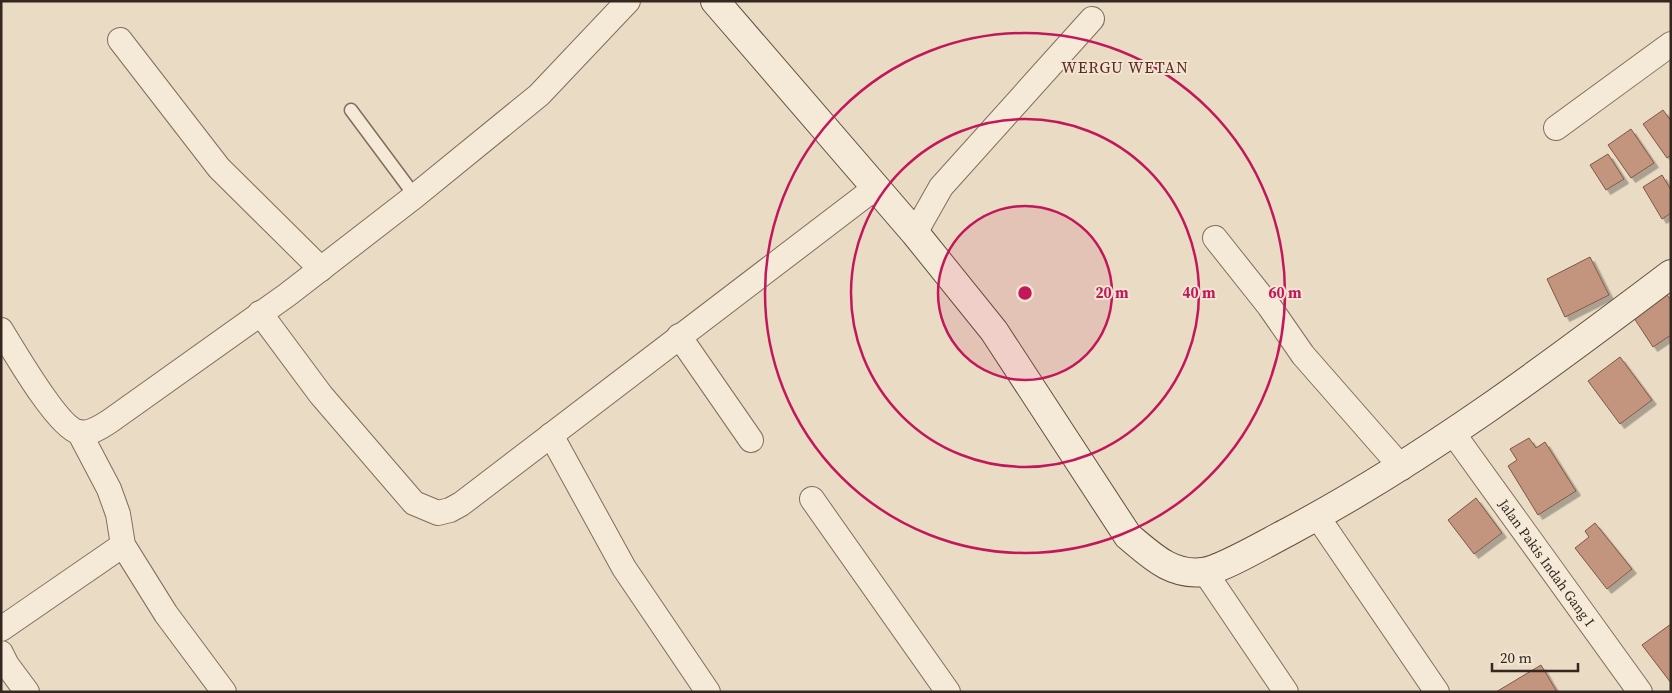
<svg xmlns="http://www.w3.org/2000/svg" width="1672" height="693" viewBox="0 0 1672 693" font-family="'Source Serif 4',serif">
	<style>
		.building { fill: #c4957e; stroke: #7f5745; filter: url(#shadow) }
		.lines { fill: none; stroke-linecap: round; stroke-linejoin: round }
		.lane-casing { stroke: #826d5c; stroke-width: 15 }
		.street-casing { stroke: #826d5c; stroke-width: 26 }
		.secondary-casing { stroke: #644f40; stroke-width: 30 }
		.lane { stroke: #f5e9d7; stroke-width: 12 }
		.street { stroke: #f5e9d7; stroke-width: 24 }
		.secondary { stroke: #f5e9d7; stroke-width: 28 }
		.ring { fill: none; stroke: #c2185b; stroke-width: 2.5 }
		.labels { text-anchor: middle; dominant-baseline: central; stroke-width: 4; stroke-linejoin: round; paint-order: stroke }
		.street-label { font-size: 14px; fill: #34271f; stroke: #f2e6d3 }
		.quarter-label { font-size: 16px; letter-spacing: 1px; fill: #5c2a23; stroke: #f2e6d3 }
		.centre { fill: #c2185b; stroke: #f2e6d3; stroke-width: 2.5 }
		.ring-label { font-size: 15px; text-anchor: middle; font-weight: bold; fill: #c2185b; stroke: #f2e6d3; stroke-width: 4; stroke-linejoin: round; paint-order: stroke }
	</style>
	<defs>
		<filter id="shadow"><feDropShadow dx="4.5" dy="4.5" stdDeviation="0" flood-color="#0004"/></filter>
	</defs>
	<rect width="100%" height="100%" fill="#e9dbc4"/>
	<!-- building -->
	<g class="building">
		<polygon points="1663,110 1671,121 1671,155 1667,158 1643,124"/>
		<polygon points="1631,129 1654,163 1631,178 1608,145"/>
		<polygon points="1608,154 1624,179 1606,190 1590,165"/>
		<polygon points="1662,175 1671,190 1671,213 1662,219 1643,187"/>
		<polygon points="1590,257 1609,295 1565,317 1547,279"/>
		<polygon points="1667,295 1671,300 1671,335 1653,347 1634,318"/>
		<polygon points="1620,357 1652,400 1620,424 1588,381"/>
		<polygon points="1529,438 1536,448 1545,442 1576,491 1538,515 1508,466 1517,460 1510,449"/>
		<polygon points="1476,498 1502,533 1474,554 1448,520"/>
		<polygon points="1595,523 1632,569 1607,589 1575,548 1589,537 1585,531"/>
		<polygon points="1671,624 1671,683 1642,645"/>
		<polygon points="1541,665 1557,692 1496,692"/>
	</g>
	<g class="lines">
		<!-- lane casing -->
		<g class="lane-casing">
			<polyline id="lane" points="351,110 415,196"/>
		</g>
		<!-- street casing -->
		<g class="street-casing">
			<g id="street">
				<polyline points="120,40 219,168 321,269"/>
				<polyline points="1556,128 1671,44"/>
				<polyline points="915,233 941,187 1092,19"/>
				<polyline points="1215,238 1269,306 1303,355 1402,468"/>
				<polyline points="260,313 321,395 414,503 438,513 450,510 461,504 875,188"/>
				<path d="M1,330c13,21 56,96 77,102 11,3 23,-5 32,-11l177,-126 128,-99 124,-101 89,-94"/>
				<polyline points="679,336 751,440"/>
				<polyline points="79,432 109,489 118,514 123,545 166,614 224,692"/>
				<path id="s1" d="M1453,433l187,259"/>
				<polyline points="551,435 624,568 708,692"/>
				<polyline points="812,499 948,692"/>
				<polyline points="1317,516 1437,692"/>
				<polyline points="1205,572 1286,692"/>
				<polyline points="1,629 123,545"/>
				<polyline points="1,653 7,665 27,692"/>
			</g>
		</g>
		<!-- secondary casing -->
		<g class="secondary-casing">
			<path id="secondary" d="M715,1l200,232 79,98 134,205c23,19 43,40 75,36 18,-2 67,-31 85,-40 137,-73 260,-165 383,-258"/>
		</g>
		<!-- lane -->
		<use href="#lane" class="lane"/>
		<!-- street -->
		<use href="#street" class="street"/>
		<!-- secondary -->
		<use href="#secondary" class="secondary"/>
	</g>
	<!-- distance rings -->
	<circle cx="1025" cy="293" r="87" fill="#c2185b" fill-opacity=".12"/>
	<g class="ring">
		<circle cx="1025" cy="293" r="87"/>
		<circle cx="1025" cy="293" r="174"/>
		<circle cx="1025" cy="293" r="260"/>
	</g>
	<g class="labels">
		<!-- street labels -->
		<g class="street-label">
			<text stroke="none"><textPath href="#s1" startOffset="160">Jalan Pakis Indah Gang I</textPath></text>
		</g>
		<!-- quarter labels -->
		<g class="quarter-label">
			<text x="1125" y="67">WERGU WETAN</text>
		</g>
	</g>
	<circle cx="1025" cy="293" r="8" class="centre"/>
	<g class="ring-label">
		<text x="1112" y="298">20 m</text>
		<text x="1199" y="298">40 m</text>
		<text x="1285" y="298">60 m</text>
	</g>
	<!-- border -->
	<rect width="1672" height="693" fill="none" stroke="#34271f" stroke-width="5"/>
	<!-- scale -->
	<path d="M1492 663v8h86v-8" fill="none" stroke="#34271f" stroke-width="2.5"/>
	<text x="1500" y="663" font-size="15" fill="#34271f" stroke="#f2e6d3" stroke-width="4" paint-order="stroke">20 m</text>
</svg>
